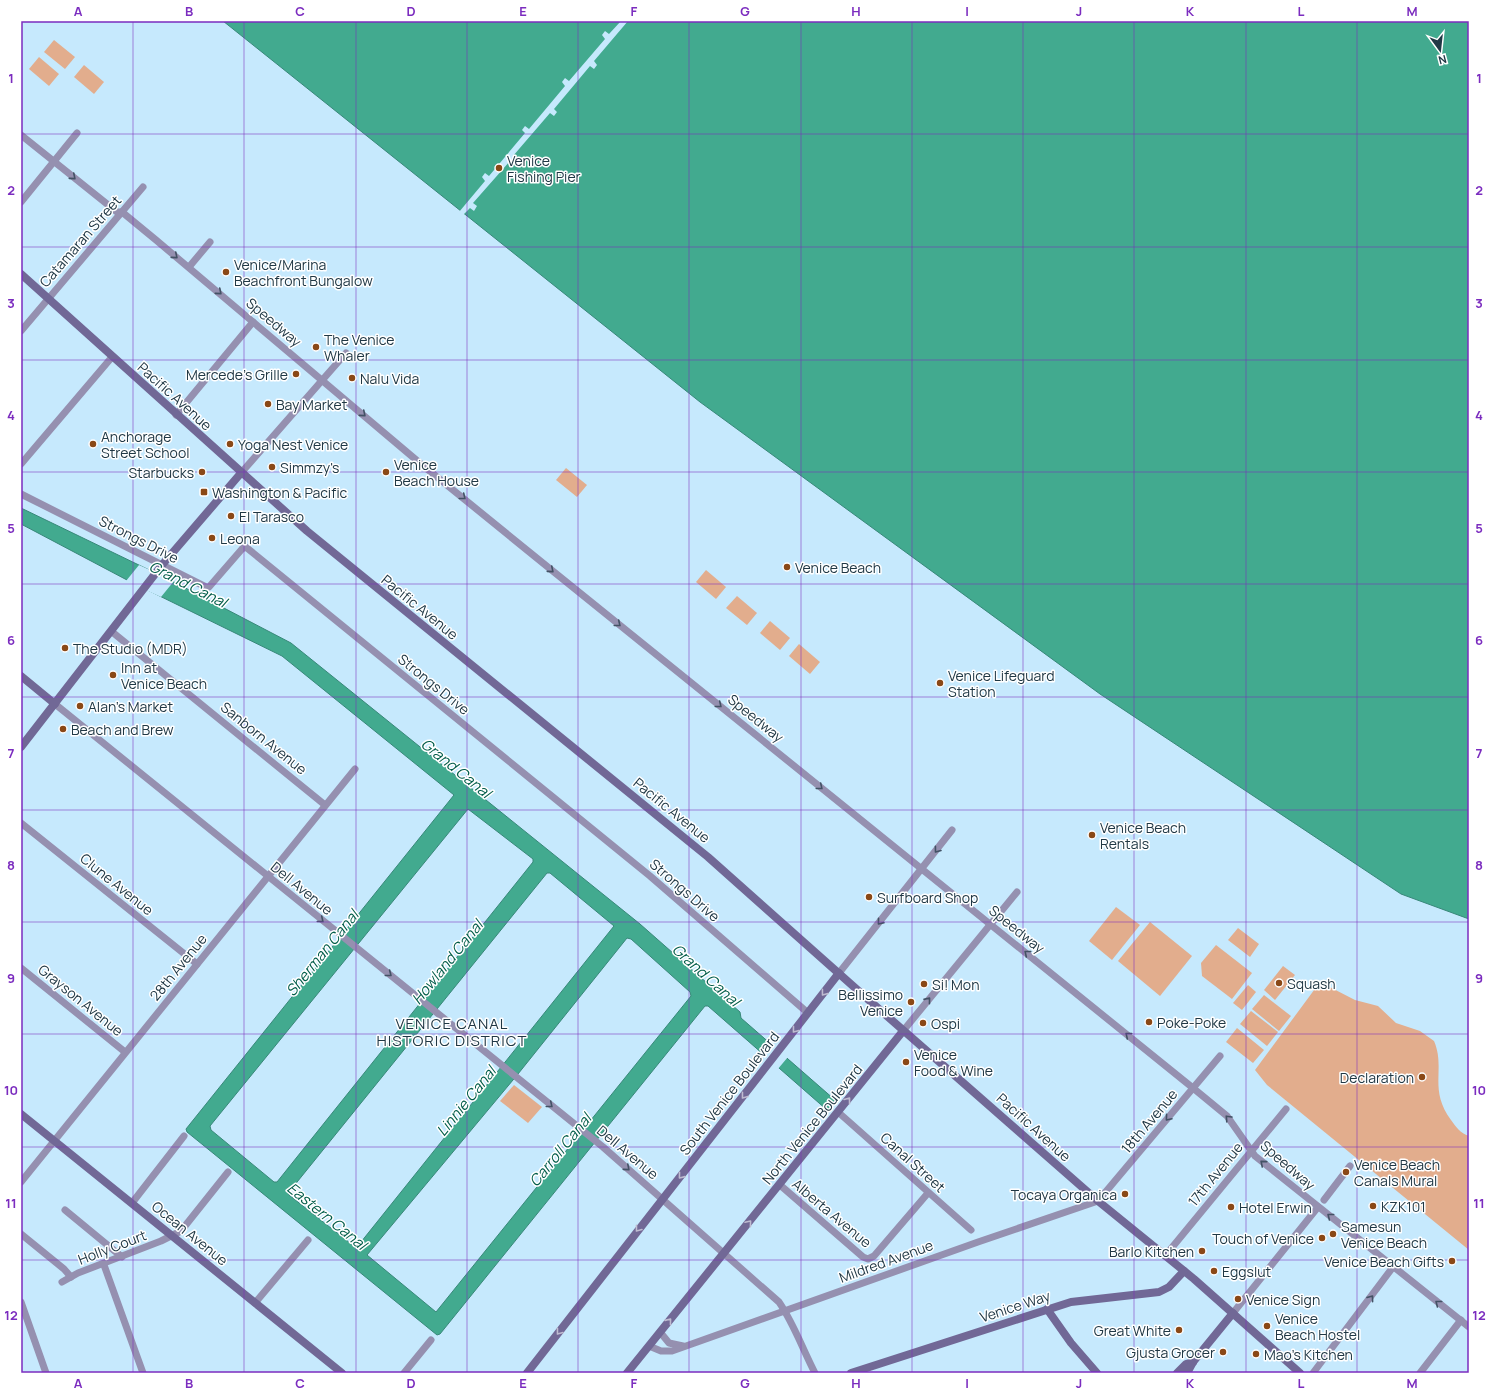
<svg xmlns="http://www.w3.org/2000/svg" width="1490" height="1394" viewBox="0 0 1490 1394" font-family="Manrope,sans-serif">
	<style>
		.green { fill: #e2ad8d }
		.water { fill: #42aa8f; stroke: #388879; fill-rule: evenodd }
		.pier { fill: #c6e9fd }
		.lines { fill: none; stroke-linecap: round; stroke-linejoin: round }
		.street { stroke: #9590b0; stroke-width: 7 }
		.secondary { stroke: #716896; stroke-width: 8 }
		.oneway { stroke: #435265 }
		.oneway2 { stroke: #bfbbd0 }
		.grid { fill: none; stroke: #7b2cbf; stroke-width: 1; stroke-opacity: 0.55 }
		.poi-dot { fill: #8a4816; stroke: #fff; stroke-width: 1.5 }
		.labels { text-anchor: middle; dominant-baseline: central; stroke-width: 3; stroke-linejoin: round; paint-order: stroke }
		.poi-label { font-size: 14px; fill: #203845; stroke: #fff; text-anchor: start }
		.street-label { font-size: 14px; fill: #203845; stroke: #fff }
		.water-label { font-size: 15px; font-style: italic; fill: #015c49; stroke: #fff }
		.neighbourhood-label { font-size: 15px; letter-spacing: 1px; fill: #203845; stroke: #fff }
		.neatline { fill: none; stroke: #7b2cbf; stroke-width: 1.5 }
		.grid-label { font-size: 13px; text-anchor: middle; font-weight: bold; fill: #7b2cbf }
	</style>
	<rect width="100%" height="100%" fill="#c6e9fd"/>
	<!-- green -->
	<g class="green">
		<polygon points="54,40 75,57 65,69 44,52"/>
		<polygon points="39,57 59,74 49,86 29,69"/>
		<polygon points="84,65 104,82 94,94 74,77"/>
		<polygon points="566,468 587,485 577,497 556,480"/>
		<polygon points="706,570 726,587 716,599 696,582"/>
		<polygon points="737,596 757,613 747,625 726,608"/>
		<polygon points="770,621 790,638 780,650 760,633"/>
		<polygon points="799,644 820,662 810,674 789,656"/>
		<polygon points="1116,907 1140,925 1112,960 1089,941"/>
		<polygon points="1150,922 1192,956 1160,996 1118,961"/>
		<polygon points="1238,928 1259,944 1250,957 1228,940"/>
		<polygon points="1216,945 1252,973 1232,999 1202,976 1201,963"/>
		<polygon points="1283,966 1295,975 1275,1000 1264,990"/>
		<path d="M1320,982l35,18 23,6 18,17 24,8 14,10c12,28 -6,48 17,79 5,7 9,13 18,16v114l-202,-165 -12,-15z"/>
		<polygon points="1248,985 1256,992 1242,1010 1233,1003"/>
		<polygon points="1264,995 1291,1016 1279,1031 1252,1009"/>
		<polygon points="1251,1011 1278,1032 1267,1046 1240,1024"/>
		<polygon points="1237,1028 1264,1050 1253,1063 1226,1042"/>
		<polygon points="514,1085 542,1107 528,1123 500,1101"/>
	</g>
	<!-- water -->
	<g class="water">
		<polygon points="223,21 1469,21 1469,919 1401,894 1100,694 700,402"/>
		<path d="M21,508l153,74 117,61 349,281 100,88 1,6 94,82 -8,10 -119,-104h-3l-265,328 -3,1 -250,-203 -1,-3 268,-334 -172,-139 -155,-76 -106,-56zM468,809l65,50v3l-256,320h-3l-63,-52 -1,-4zM547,873h3l64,53 -257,321h-2l-66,-52v-3zM627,938l4,1 59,53 1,4 -255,316 -69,-57 151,-181z"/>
	</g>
	<!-- pier -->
	<g class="pier">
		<polygon points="621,21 628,21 594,61 597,65 594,69 590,66 554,109 557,112 554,116 550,113 513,156 517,159 514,163 510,161 473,203 477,206 474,211 470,208 463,215 459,212 485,181 482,177 485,173 489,176 525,133 522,130 525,126 529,129 565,86 562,82 565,78 569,81 605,39 602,35 605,31 609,34"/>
		<polygon points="139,565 174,581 161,597 126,581"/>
		<polygon points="751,1024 788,1057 777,1070 739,1036 761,1054 771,1043"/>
	</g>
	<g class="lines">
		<!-- street -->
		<g class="street">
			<polyline points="21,135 117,212 122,212 156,240 421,464 554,572 1193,1088 1227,1116 1255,1156 1469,1327"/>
			<polyline points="21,202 77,133"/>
			<polyline points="189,267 210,242"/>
			<polyline points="21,331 143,187"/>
			<polyline points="176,415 253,322"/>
			<polyline points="21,464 112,357"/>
			<polyline points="241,473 346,353"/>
			<polyline points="21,494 206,587 209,587 242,549 245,547 247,548 650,876 808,1013"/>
			<polyline points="111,631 325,805"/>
			<path d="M55,704l548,443 176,155c15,22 24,48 36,71"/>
			<polyline points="21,823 197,964"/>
			<polyline points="21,968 125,1052"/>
			<polyline points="839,973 952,830"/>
			<polyline points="903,1031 1017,892"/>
			<polyline points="838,1112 971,1230"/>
			<polyline points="21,1182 355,769"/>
			<polyline points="780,1185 863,1257 868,1259 874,1256 928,1193"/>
			<polyline points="1324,1200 1350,1166"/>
			<polyline points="132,1203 184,1136"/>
			<polyline points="65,1210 122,1257"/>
			<polyline points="21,1234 64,1269 71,1277"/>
			<polyline points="1165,1256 1286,1109"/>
			<polyline points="104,1265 143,1373"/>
			<polyline points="62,1282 78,1273 161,1241 181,1231 228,1172"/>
			<polyline points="21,1302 46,1373"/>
			<polyline points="255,1303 308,1240"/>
			<polyline points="1233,1313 1318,1207"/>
			<polyline points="660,1332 669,1343 683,1346"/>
			<polyline points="649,1346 661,1351 672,1351 978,1242 1098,1201 1220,1056"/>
			<polyline points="404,1373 431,1340"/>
			<polyline points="1313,1373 1393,1267"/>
			<polyline points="1420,1373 1461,1320"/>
		</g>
		<!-- secondary -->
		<g class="secondary">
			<polyline points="21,274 307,531 708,857 871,1002 1098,1201 1194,1279 1300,1373"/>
			<polyline points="21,676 55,704"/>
			<polyline points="21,747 162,565 241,473"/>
			<polyline points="21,1114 342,1373"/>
			<polyline points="1047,1309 1071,1343 1097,1373"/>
			<polyline points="527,1373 839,973"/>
			<polyline points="627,1373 903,1031"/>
			<polyline points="851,1373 1071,1302 1159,1292 1169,1287 1184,1271"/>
			<polyline points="1177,1373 1186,1364 1193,1362"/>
			<polyline points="1187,1373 1193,1362 1233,1313"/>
		</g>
	</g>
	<!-- one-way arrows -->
	<defs><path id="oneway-chevron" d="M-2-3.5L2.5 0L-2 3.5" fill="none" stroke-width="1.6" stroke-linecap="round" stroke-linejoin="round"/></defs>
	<g class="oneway">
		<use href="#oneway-chevron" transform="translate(73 177) rotate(40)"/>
		<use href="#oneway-chevron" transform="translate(175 256) rotate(40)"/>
		<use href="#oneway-chevron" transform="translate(219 292) rotate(40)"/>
		<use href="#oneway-chevron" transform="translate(363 414) rotate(40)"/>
		<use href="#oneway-chevron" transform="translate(463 497) rotate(39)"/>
		<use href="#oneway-chevron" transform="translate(551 570) rotate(40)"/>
		<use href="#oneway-chevron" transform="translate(618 624) rotate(39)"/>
		<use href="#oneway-chevron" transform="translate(719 705) rotate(39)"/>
		<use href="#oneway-chevron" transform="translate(820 787) rotate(39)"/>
		<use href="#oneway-chevron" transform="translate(937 850) rotate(127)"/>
		<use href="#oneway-chevron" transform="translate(321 920) rotate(39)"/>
		<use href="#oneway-chevron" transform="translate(880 922) rotate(129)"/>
		<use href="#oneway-chevron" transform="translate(1027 953) rotate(-141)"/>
		<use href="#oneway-chevron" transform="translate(389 974) rotate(38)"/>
		<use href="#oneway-chevron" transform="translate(928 1000) rotate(-51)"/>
		<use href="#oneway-chevron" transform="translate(1128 1035) rotate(-141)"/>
		<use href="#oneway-chevron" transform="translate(550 1105) rotate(39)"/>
		<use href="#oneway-chevron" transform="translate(1168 1118) rotate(130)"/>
		<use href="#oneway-chevron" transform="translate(1228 1118) rotate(-133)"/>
		<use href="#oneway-chevron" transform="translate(1263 1163) rotate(-140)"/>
		<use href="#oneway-chevron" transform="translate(627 1168) rotate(41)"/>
		<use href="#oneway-chevron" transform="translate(1330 1216) rotate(-142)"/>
		<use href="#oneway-chevron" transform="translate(1371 1298) rotate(-53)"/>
		<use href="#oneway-chevron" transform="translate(1438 1303) rotate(-142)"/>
	</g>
	<g class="oneway2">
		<use href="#oneway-chevron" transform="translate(824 993) rotate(127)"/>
		<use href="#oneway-chevron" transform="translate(795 1030) rotate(128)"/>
		<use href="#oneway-chevron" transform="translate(744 1096) rotate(128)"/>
		<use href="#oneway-chevron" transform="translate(848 1100) rotate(-52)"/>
		<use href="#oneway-chevron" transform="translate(681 1176) rotate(129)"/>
		<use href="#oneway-chevron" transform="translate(749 1223) rotate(-50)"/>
		<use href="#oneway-chevron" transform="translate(638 1229) rotate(128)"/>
		<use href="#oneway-chevron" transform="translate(669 1321) rotate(-51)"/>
		<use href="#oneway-chevron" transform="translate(559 1332) rotate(128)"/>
	</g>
	<!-- grid -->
	<path class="grid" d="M133,21v1352M244,21v1352M356,21v1352M467,21v1352M578,21v1352M689,21v1352M801,21v1352M912,21v1352M1023,21v1352M1134,21v1352M1246,21v1352M1357,21v1352M21,134h1448M21,247h1448M21,360h1448M21,472h1448M21,584h1448M21,697h1448M21,810h1448M21,922h1448M21,1034h1448M21,1147h1448M21,1260h1448"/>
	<!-- markers -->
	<g class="poi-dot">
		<circle cx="499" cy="168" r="4"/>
		<circle cx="226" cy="272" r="4"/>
		<circle cx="316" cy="347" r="4"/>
		<circle cx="296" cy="374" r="4"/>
		<circle cx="352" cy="378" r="4"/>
		<circle cx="268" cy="404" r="4"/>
		<circle cx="93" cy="444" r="4"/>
		<circle cx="230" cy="444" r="4"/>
		<circle cx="272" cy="467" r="4"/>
		<circle cx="202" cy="472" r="4"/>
		<circle cx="386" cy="472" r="4"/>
		<rect x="200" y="488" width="8" height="8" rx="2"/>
		<circle cx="231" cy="516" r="4"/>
		<circle cx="212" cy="538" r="4"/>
		<circle cx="787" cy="567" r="4"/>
		<circle cx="65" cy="648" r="4"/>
		<circle cx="113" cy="675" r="4"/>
		<circle cx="940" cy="683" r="4"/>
		<circle cx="80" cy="706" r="4"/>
		<circle cx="63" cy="729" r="4"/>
		<circle cx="1092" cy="835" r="4"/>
		<circle cx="869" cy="897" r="4"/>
		<circle cx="1279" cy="983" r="4"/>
		<circle cx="924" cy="984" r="4"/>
		<circle cx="911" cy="1002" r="4"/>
		<circle cx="1149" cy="1022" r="4"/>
		<circle cx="923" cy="1023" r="4"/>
		<circle cx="906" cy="1062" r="4"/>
		<circle cx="1422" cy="1077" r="4"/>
		<circle cx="1346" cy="1172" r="4"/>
		<circle cx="1125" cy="1194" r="4"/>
		<circle cx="1373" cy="1206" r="4"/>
		<circle cx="1231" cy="1207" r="4"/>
		<circle cx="1333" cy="1234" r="4"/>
		<circle cx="1322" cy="1238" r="4"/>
		<circle cx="1202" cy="1251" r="4"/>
		<circle cx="1452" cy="1261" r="4"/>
		<circle cx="1214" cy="1271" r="4"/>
		<circle cx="1238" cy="1299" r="4"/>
		<circle cx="1267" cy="1326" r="4"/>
		<circle cx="1179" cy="1330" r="4"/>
		<circle cx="1223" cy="1352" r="4"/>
		<circle cx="1256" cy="1354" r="4"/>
	</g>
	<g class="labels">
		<!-- poi labels -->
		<g class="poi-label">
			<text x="507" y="160">Venice<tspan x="507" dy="16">Fishing Pier</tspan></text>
			<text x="234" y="264">Venice/Marina<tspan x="234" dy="16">Beachfront Bungalow</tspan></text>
			<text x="324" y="339">The Venice<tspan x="324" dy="16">Whaler</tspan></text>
			<text x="288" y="374" text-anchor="end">Mercede's Grille</text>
			<text x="360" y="378">Nalu Vida</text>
			<text x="276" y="404">Bay Market</text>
			<text x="101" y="436">Anchorage<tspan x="101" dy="16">Street School</tspan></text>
			<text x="238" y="444">Yoga Nest Venice</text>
			<text x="394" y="464">Venice<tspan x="394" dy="16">Beach House</tspan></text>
			<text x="280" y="467">Simmzy's</text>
			<text x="194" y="472" text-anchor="end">Starbucks</text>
			<text x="212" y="492">Washington &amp; Pacific</text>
			<text x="239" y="516">El Tarasco</text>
			<text x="220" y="538">Leona</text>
			<text x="795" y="567">Venice Beach</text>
			<text x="73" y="648">The Studio (MDR)</text>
			<text x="121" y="667">Inn at<tspan x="121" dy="16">Venice Beach</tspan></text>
			<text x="948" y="675">Venice Lifeguard<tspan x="948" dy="16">Station</tspan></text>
			<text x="88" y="706">Alan's Market</text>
			<text x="71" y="729">Beach and Brew</text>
			<text x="1100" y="827">Venice Beach<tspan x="1100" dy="16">Rentals</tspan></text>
			<text x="877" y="897">Surfboard Shop</text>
			<text x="1287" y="983">Squash</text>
			<text x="932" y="984">Si! Mon</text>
			<text x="903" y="994" text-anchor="end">Bellissimo<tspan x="903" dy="16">Venice</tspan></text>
			<text x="1157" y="1022">Poke-Poke</text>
			<text x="931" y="1023">Ospi</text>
			<text x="914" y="1054">Venice<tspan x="914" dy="16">Food &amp; Wine</tspan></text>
			<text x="1414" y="1077" text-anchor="end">Declaration</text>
			<text x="1354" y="1164">Venice Beach<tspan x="1354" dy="16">Canals Mural</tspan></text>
			<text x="1117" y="1194" text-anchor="end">Tocaya Organica</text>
			<text x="1381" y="1206">KZK101</text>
			<text x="1239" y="1207">Hotel Erwin</text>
			<text x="1341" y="1226">Samesun<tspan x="1341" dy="16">Venice Beach</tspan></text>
			<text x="1314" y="1238" text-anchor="end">Touch of Venice</text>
			<text x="1194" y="1251" text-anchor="end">Barlo Kitchen</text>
			<text x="1444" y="1261" text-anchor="end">Venice Beach Gifts</text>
			<text x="1222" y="1271">Eggslut</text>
			<text x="1246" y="1299">Venice Sign</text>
			<text x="1275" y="1318">Venice<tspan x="1275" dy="16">Beach Hostel</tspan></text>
			<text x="1171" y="1330" text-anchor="end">Great White</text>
			<text x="1215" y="1352" text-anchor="end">Gjusta Grocer</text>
			<text x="1264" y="1354">Mao's Kitchen</text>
		</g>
		<!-- street labels -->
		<g class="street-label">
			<text transform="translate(80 241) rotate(-49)">Catamaran Street</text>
			<text transform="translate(274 322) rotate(40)">Speedway</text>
			<text transform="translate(175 396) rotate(42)">Pacific Avenue</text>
			<text transform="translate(139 539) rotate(27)">Strongs Drive</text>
			<text transform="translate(420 607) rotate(39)">Pacific Avenue</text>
			<text transform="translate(434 684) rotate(39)">Strongs Drive</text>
			<text transform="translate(756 718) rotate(39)">Speedway</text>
			<text transform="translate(264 738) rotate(39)">Sanborn Avenue</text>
			<text transform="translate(672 810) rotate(39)">Pacific Avenue</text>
			<text transform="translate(117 884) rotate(39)">Clune Avenue</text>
			<text transform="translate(302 888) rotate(39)">Dell Avenue</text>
			<text transform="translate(685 890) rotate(41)">Strongs Drive</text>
			<text transform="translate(1017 929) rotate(39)">Speedway</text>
			<text transform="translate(178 967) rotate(-51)">28th Avenue</text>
			<text transform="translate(81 1000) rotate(39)">Grayson Avenue</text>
			<text transform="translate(729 1093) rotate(-52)">South Venice Boulevard</text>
			<text transform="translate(1149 1121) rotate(-50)">18th Avenue</text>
			<text transform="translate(812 1124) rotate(-51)">North Venice Boulevard</text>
			<text transform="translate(1034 1127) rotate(42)">Pacific Avenue</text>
			<text transform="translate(628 1152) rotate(40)">Dell Avenue</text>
			<text transform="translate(913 1162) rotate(42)">Canal Street</text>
			<text transform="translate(1288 1165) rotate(41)">Speedway</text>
			<text transform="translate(1215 1174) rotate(-51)">17th Avenue</text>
			<text transform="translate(832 1213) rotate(40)">Alberta Avenue</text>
			<text transform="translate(190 1233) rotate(39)">Ocean Avenue</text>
			<text transform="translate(112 1247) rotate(-21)">Holly Court</text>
			<text transform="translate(886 1261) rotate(-20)">Mildred Avenue</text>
			<text transform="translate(1015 1306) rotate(-18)">Venice Way</text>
		</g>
		<!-- water labels -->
		<g class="water-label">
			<text transform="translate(188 584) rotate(27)">Grand Canal</text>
			<text transform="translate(456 768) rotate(39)">Grand Canal</text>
			<text transform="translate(322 953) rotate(-51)">Sherman Canal</text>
			<text transform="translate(447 962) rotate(-51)">Howland Canal</text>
			<text transform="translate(706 975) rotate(42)">Grand Canal</text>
			<text transform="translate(466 1101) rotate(-51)">Linnie Canal</text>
			<text transform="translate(560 1150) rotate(-51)">Carroll Canal</text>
			<text transform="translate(327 1216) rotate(39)">Eastern Canal</text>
		</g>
		<!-- neighbourhood labels -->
		<g class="neighbourhood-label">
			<text x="452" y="1023">VENICE CANAL<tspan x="452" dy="17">HISTORIC DISTRICT</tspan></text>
		</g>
	</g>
	<!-- border -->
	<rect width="1490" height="1394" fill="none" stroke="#ffffff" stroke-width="44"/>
	<!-- north arrow -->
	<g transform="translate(1440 50) rotate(165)" stroke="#ffffff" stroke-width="3" paint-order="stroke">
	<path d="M0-3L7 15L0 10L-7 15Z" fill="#203845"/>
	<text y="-6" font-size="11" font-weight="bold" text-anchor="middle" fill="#203845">N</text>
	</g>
	<rect x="22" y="22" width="1446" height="1350" class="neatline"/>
	<g class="grid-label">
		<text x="78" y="16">A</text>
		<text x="189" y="16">B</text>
		<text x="300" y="16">C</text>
		<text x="411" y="16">D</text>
		<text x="523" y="16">E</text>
		<text x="634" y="16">F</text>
		<text x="745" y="16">G</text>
		<text x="856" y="16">H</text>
		<text x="967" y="16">I</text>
		<text x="1079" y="16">J</text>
		<text x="1190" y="16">K</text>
		<text x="1301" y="16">L</text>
		<text x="1412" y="16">M</text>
		<text x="11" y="83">1</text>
		<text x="1479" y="83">1</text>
		<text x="11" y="195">2</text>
		<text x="1479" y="195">2</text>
		<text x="11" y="308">3</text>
		<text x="1479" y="308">3</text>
		<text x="11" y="420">4</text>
		<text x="1479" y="420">4</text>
		<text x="11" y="533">5</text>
		<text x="1479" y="533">5</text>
		<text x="11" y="645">6</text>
		<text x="1479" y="645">6</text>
		<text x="11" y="758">7</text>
		<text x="1479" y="758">7</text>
		<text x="11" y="870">8</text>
		<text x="1479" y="870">8</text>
		<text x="11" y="983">9</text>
		<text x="1479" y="983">9</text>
		<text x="11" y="1095">10</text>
		<text x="1479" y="1095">10</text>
		<text x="11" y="1208">11</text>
		<text x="1479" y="1208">11</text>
		<text x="11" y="1320">12</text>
		<text x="1479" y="1320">12</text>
		<text x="78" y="1388">A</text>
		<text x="189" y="1388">B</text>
		<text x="300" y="1388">C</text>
		<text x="411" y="1388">D</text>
		<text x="523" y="1388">E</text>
		<text x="634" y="1388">F</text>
		<text x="745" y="1388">G</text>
		<text x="856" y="1388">H</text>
		<text x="967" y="1388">I</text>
		<text x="1079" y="1388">J</text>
		<text x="1190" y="1388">K</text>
		<text x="1301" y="1388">L</text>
		<text x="1412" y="1388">M</text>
	</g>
</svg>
